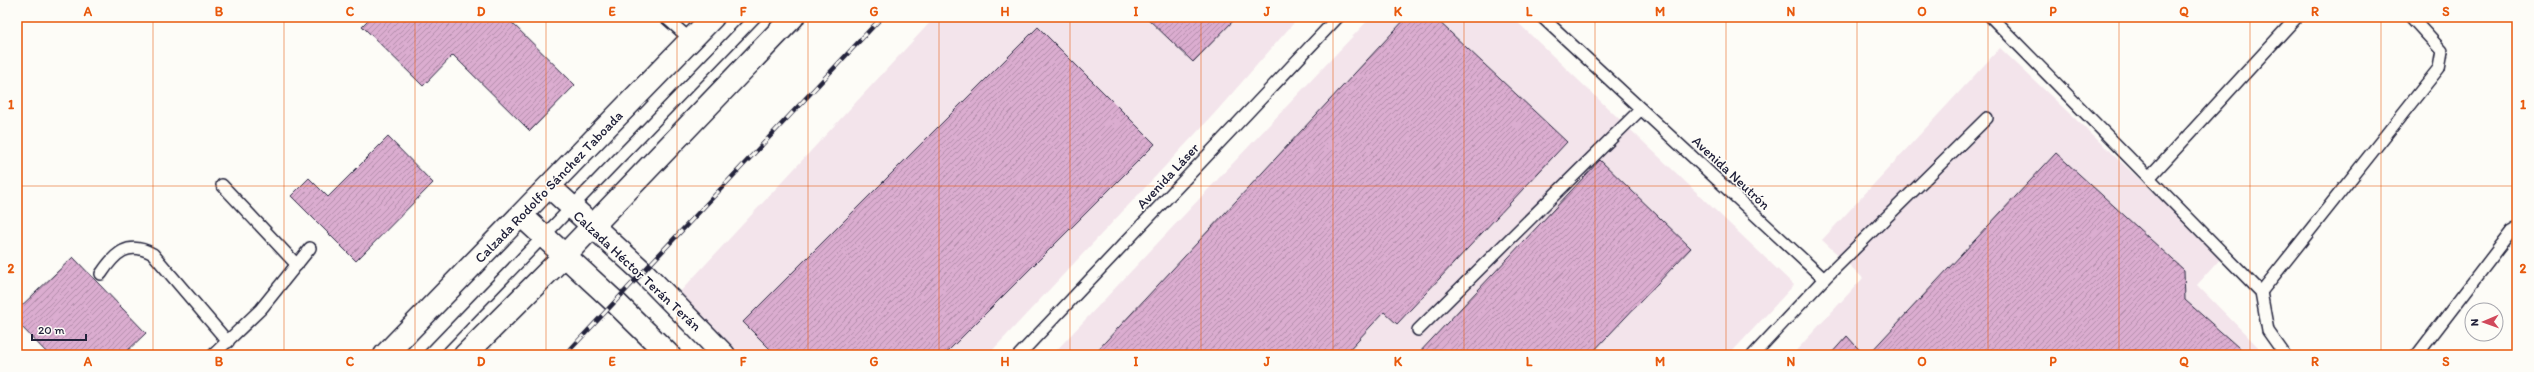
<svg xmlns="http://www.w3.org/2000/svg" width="2534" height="372" viewBox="0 0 2534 372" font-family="Itim,sans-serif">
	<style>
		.built { fill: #f3e4eb }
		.building { fill: url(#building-hatch); stroke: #22223b }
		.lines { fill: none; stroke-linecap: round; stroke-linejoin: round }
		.service-casing { stroke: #22223b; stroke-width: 14 }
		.primary-casing { stroke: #22223b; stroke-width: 25 }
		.service { stroke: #fdfcf7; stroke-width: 11 }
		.primary { stroke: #fdfcf7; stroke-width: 22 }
		.rail-casing { stroke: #22223b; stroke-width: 4.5 }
		.rail { stroke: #fdfcf7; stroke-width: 3; stroke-dasharray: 9; stroke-linecap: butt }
		.grid { fill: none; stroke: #e8590c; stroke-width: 1; stroke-opacity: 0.55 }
		.labels { text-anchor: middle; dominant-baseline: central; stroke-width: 3; stroke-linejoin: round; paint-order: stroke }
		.street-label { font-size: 14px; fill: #22223b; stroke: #fdfcf7 }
		.neatline { fill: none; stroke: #e8590c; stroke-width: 1.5 }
		.grid-label { font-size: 13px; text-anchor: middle; font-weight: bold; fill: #e8590c }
	</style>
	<defs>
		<pattern id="building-hatch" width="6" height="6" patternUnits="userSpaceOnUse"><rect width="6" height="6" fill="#dbadd0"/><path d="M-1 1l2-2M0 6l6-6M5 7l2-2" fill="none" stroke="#b18caa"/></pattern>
	</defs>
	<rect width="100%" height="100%" fill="#fdfcf7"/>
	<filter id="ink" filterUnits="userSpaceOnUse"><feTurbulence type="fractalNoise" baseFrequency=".025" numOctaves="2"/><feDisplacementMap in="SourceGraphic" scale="8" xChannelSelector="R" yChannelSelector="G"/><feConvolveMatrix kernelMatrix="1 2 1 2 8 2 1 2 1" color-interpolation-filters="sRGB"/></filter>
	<g filter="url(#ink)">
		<!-- built -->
		<g class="built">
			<polygon points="935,17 1299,17 1214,114 988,355 740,355 679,293"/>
			<polygon points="1371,17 1512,17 1794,285 1729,355 1052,355"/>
			<polygon points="2000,48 2222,257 2197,285 2266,355 1792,355 1863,278 1822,240"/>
		</g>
		<!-- building -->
		<g class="building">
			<polygon points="371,17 506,17 575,85 530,131 453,55 423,86 362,26"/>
			<polygon points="1146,17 1237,17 1193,62"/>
			<polygon points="1407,17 1434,17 1567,142 1397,324 1384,312 1344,355 1093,355"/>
			<polygon points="1038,27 1155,144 944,355 776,355 743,322"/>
			<polygon points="388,137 433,183 356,261 291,196 309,178 328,197"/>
			<polygon points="2056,153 2184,270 2185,300 2247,355 1868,355"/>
			<polygon points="1600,160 1691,248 1590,355 1417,355"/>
			<polygon points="73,257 146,333 123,355 49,355 17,322 17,310"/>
			<polygon points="1847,336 1864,355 1830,355"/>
		</g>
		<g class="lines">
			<!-- service casing -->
			<g class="service-casing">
				<g id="service">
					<polyline points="665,17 691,40"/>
					<polyline points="1542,17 1824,279"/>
					<polyline points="1991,17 2261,292 2268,331 2285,355"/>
					<polyline points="2149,178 2297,17"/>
					<polyline points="222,185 297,265"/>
					<path d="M101,274c14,-21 27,-34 52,-20l75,88"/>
					<polyline points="2261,292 2439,68 2442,51 2411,17"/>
					<polyline points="1418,330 1641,109"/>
					<polyline points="213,355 261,309 310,248"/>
					<polyline points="429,355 755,17"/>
					<polyline points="1019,355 1338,17"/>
					<polyline points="1753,355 1824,279 1987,118"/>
					<polyline points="2417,355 2512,231 2517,228"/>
				</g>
			</g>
			<!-- primary casing -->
			<g class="primary-casing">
				<g id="primary">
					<polyline points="550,187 644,273 724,355"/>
					<polyline points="522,216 615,302 669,355"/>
					<polyline points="385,355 713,17"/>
					<polyline points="465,355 564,256 793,17"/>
				</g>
			</g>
			<!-- service -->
			<use href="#service" class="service"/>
			<!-- primary -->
			<use href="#primary" class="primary"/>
			<!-- rail casing -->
			<g class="rail-casing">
				<polyline id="rail" points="565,355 882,17"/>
			</g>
			<!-- rail -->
			<use href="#rail" class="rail"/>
		</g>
	</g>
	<!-- grid -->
	<path class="grid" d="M153,17v338M284,17v338M415,17v338M546,17v338M677,17v338M808,17v338M939,17v338M1070,17v338M1201,17v338M1333,17v338M1464,17v338M1595,17v338M1726,17v338M1857,17v338M1988,17v338M2119,17v338M2250,17v338M2381,17v338M17,186h2500"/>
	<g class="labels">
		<!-- street labels -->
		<g class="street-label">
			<text transform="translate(1731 173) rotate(43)">Avenida Neutrón</text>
			<text transform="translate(1168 176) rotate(-47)">Avenida Láser</text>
			<text transform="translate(549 187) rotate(-46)">Calzada Rodolfo Sánchez Taboada</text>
			<text transform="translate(637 271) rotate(43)">Calzada Héctor Terán Terán</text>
		</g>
	</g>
	<!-- margin -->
	<rect width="2534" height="372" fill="none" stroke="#fdfcf7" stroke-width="44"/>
	<!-- north arrow -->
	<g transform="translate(2484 322) rotate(268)"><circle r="19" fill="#fdfcf7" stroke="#a5a5ac"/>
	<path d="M0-3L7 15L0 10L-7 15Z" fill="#d1495b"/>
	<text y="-6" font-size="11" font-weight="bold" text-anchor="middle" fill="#22223b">N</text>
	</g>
	<!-- scale -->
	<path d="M32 334v6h54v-6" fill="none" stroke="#22223b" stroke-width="2"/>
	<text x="38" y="334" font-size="12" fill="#22223b" stroke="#fdfcf7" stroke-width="3" paint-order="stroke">20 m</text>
	<rect x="22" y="22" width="2490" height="328" class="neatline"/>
	<g class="grid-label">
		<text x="88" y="16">A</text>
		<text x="219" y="16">B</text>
		<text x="350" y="16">C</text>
		<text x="481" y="16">D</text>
		<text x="612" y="16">E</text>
		<text x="743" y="16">F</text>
		<text x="874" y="16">G</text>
		<text x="1005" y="16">H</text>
		<text x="1136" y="16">I</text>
		<text x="1267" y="16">J</text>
		<text x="1398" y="16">K</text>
		<text x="1529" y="16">L</text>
		<text x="1660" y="16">M</text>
		<text x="1791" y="16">N</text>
		<text x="1922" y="16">O</text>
		<text x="2053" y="16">P</text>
		<text x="2184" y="16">Q</text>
		<text x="2315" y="16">R</text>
		<text x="2446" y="16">S</text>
		<text x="11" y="109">1</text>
		<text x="2523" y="109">1</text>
		<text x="11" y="273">2</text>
		<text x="2523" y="273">2</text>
		<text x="88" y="366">A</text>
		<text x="219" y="366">B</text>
		<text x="350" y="366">C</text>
		<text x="481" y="366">D</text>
		<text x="612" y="366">E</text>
		<text x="743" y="366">F</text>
		<text x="874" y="366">G</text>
		<text x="1005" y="366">H</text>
		<text x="1136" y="366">I</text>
		<text x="1267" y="366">J</text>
		<text x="1398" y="366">K</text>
		<text x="1529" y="366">L</text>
		<text x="1660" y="366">M</text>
		<text x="1791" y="366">N</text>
		<text x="1922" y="366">O</text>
		<text x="2053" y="366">P</text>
		<text x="2184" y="366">Q</text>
		<text x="2315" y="366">R</text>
		<text x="2446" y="366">S</text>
	</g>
</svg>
